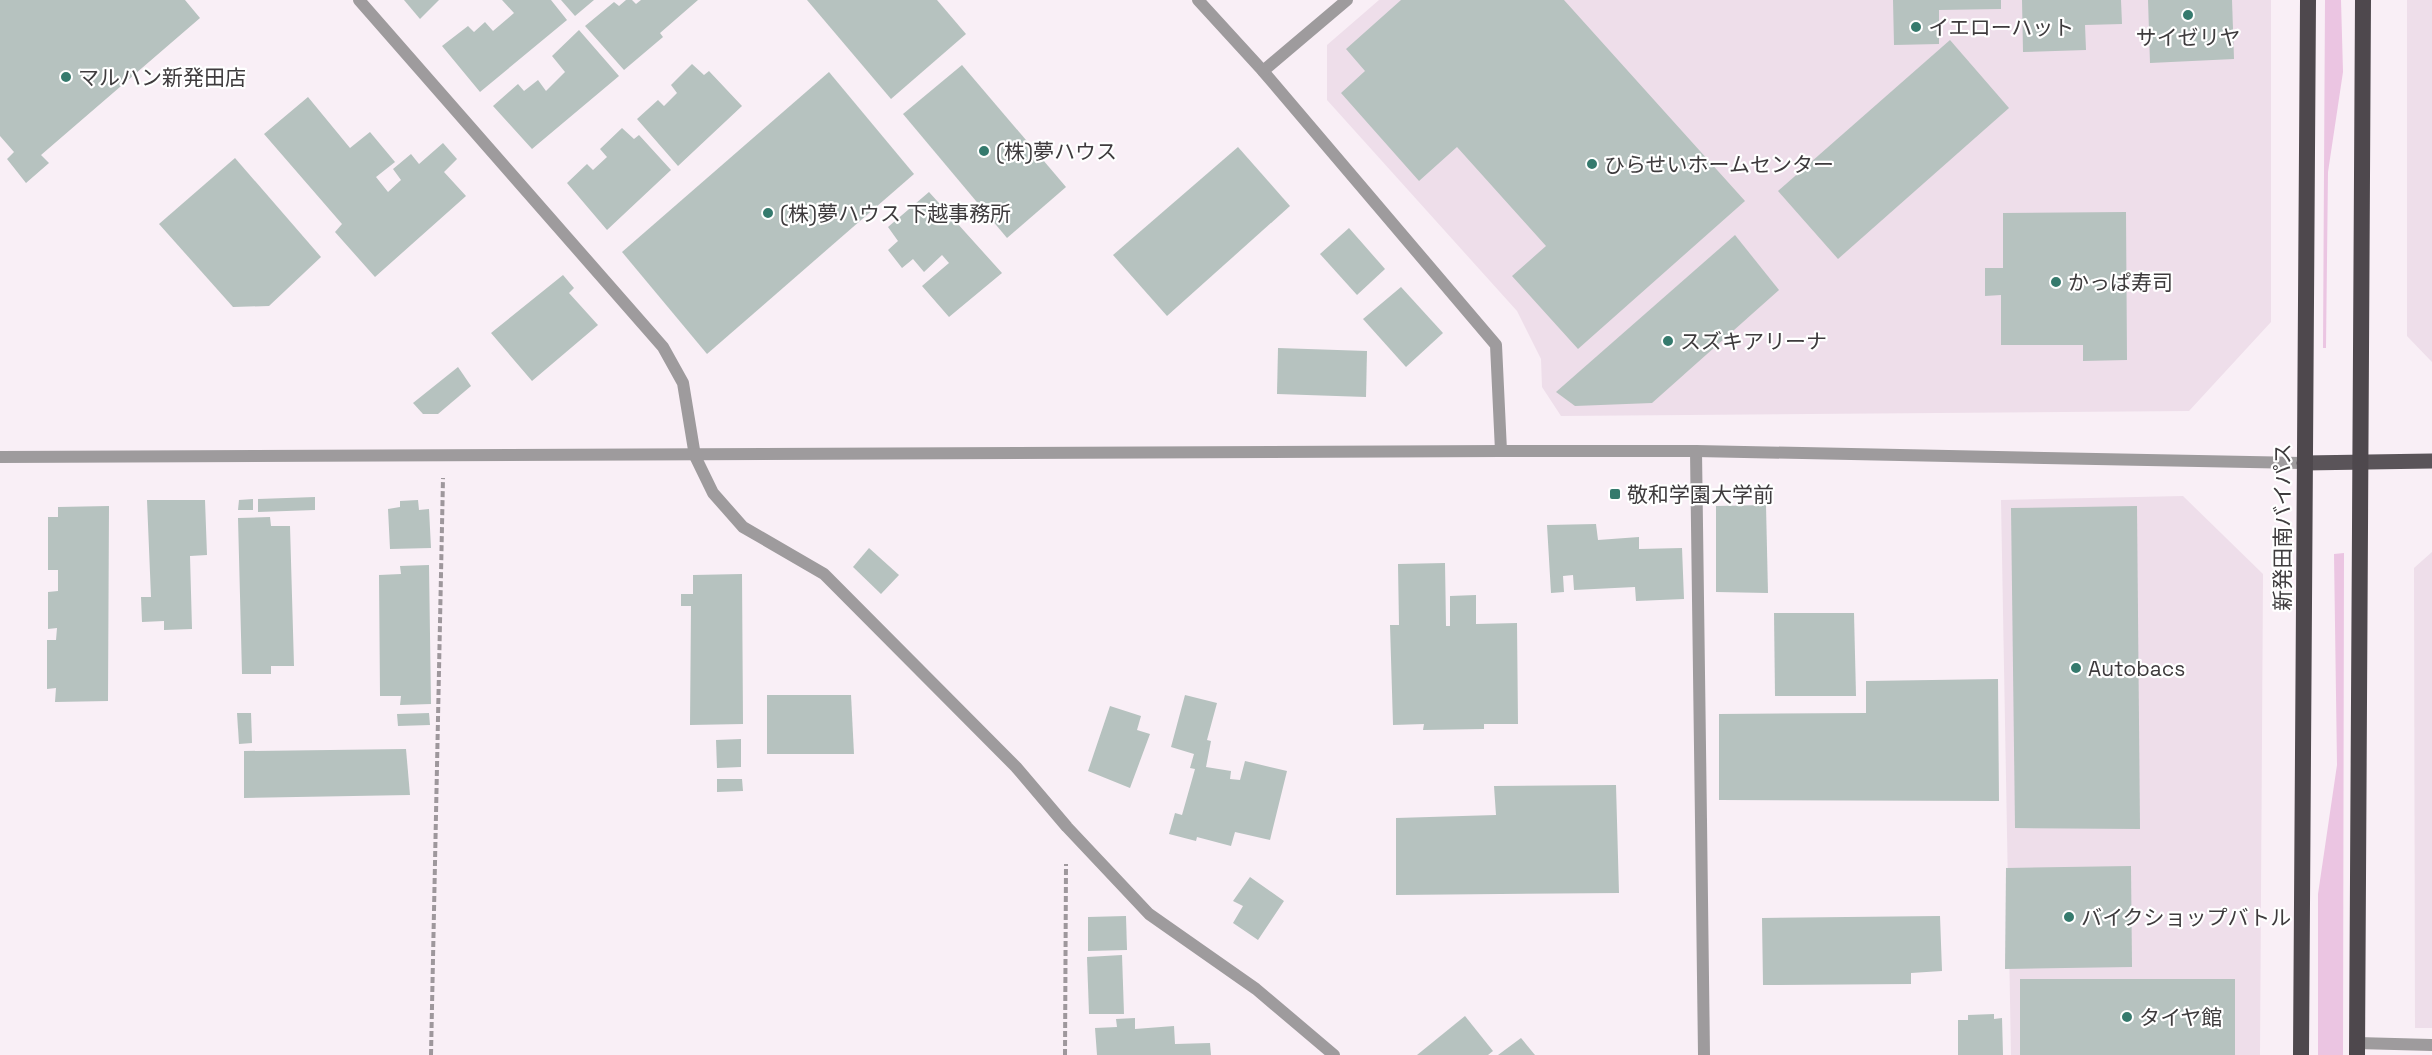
<svg xmlns="http://www.w3.org/2000/svg" width="2432" height="1055" viewBox="0 0 2432 1055" font-family="'Space Grotesk','Noto Sans JP',sans-serif">
	<style>
		.built { fill: #eedeea }
		.green { fill: #ebc5e2 }
		.building { fill: #b6c2bf }
		.lines { fill: none; stroke-linecap: round; stroke-linejoin: round }
		.path { stroke: #9e979c; stroke-width: 4; stroke-dasharray: 6 3; stroke-linecap: butt }
		.minor { stroke: #9e9b9d; stroke-width: 12 }
		.tertiary { stroke: #9e9b9d; stroke-width: 12 }
		.primary { stroke: #5a5459; stroke-width: 15 }
		.trunk { stroke: #4e484d; stroke-width: 16 }
		.poi-dot { fill: #357a6d; stroke: #fff; stroke-width: 2 }
		.labels { text-anchor: middle; dominant-baseline: central; stroke-width: 4.5; stroke-linejoin: round; paint-order: stroke }
		.poi-label { font-size: 21px; fill: #3e3b3d; stroke: #fff; text-anchor: start }
		.street-label { font-size: 21px; fill: #3e3b3d; stroke: #fff }
	</style>
	<rect width="100%" height="100%" fill="#f9eff6"/>
	<!-- built -->
	<g class="built">
		<polygon points="1379,0 2271,0 2271,322 2189,411 1561,416 1542,387 1541,359 1517,311 1327,100 1327,45"/>
		<polygon points="2407,0 2432,0 2432,362 2407,336"/>
		<polygon points="2183,496 2263,574 2260,1055 2011,1055 2001,500"/>
		<polygon points="2432,552 2432,1028 2415,1028 2414,568"/>
	</g>
	<!-- green -->
	<g class="green">
		<polygon points="2325,0 2341,0 2343,72 2328,172 2326,348 2323,348"/>
		<polygon points="2344,553 2343,1055 2318,1055 2318,894 2337,765 2334,554"/>
	</g>
	<!-- building -->
	<g class="building">
		<polygon points="0,0 185,0 200,18 41,155 49,163 26,183 7,159 14,152 0,136"/>
		<polygon points="404,0 439,0 420,19"/>
		<polygon points="502,0 551,0 567,20 480,92 442,46 468,26 474,32 485,22 493,31 514,13"/>
		<polygon points="561,0 594,0 575,16"/>
		<polygon points="626,0 632,0 636,4 641,0 698,0 660,33 663,37 624,70 585,26 614,2 619,6"/>
		<polygon points="807,0 937,0 966,34 891,99"/>
		<polygon points="1401,0 1564,0 1745,201 1578,349 1512,276 1546,246 1457,147 1419,181 1341,93 1365,71 1346,49"/>
		<polygon points="1893,0 2001,0 2001,9 1939,10 1939,44 1894,45"/>
		<polygon points="2022,0 2121,0 2122,24 2085,25 2086,50 2023,52"/>
		<polygon points="2148,0 2232,0 2234,59 2150,63"/>
		<polygon points="579,30 619,76 532,149 493,106 518,84 524,91 538,80 546,91 565,72 552,56"/>
		<polygon points="1950,40 2009,108 1838,259 1778,191"/>
		<polygon points="692,64 704,75 709,71 742,106 678,166 637,119 658,100 664,106 677,93 671,85"/>
		<polygon points="962,65 1066,187 1007,238 903,114"/>
		<polygon points="829,72 914,174 707,354 622,252"/>
		<polygon points="308,97 350,148 370,132 395,162 376,177 388,192 401,180 393,169 411,154 419,164 443,143 457,159 444,172 466,196 375,277 335,232 342,224 264,134"/>
		<polygon points="622,128 634,139 639,135 671,170 607,230 567,183 587,164 593,170 607,157 600,149"/>
		<polygon points="1238,147 1290,206 1167,316 1113,255"/>
		<polygon points="235,158 321,257 269,306 233,307 159,224"/>
		<polygon points="929,192 1002,273 949,317 922,286 949,263 942,255 924,272 913,259 902,268 888,250 898,241 888,227"/>
		<polygon points="2126,212 2127,360 2083,361 2083,345 2001,345 2001,295 1985,296 1985,268 2003,268 2003,213"/>
		<polygon points="1349,228 1385,269 1357,295 1320,254"/>
		<polygon points="1735,235 1779,290 1652,403 1575,406 1556,392"/>
		<polygon points="563,275 574,288 569,293 598,325 532,381 491,333"/>
		<polygon points="1401,287 1443,333 1406,367 1363,319"/>
		<polygon points="1278,348 1367,351 1366,397 1277,394"/>
		<polygon points="458,367 471,386 438,414 423,414 413,403"/>
		<polygon points="315,497 315,510 258,512 258,499"/>
		<polygon points="253,499 253,510 238,510 239,500"/>
		<polygon points="147,500 205,500 207,555 190,556 192,629 164,630 164,621 142,622 141,597 151,597"/>
		<polygon points="418,500 419,510 429,509 431,548 390,549 388,509 400,507 400,501"/>
		<polygon points="1766,505 1768,593 1716,592 1716,506"/>
		<polygon points="109,506 108,701 55,702 56,688 47,689 47,640 56,640 57,628 48,629 48,592 58,591 58,570 48,570 48,517 58,517 58,507"/>
		<polygon points="2137,506 2140,829 2015,828 2011,508"/>
		<polygon points="270,517 271,526 290,526 294,666 271,666 271,674 242,674 238,518"/>
		<polygon points="1596,524 1598,540 1639,537 1639,549 1682,548 1684,599 1636,601 1635,587 1574,590 1573,575 1563,576 1564,592 1551,593 1547,525"/>
		<polygon points="869,548 899,575 881,594 853,567"/>
		<polygon points="1445,563 1446,626 1450,626 1450,596 1476,595 1476,624 1517,623 1518,724 1484,724 1484,729 1423,730 1424,724 1393,725 1390,625 1399,625 1398,564"/>
		<polygon points="429,565 431,704 400,705 401,696 380,696 379,575 401,574 400,566"/>
		<polygon points="742,574 743,724 690,725 691,606 681,606 681,594 693,594 693,575"/>
		<polygon points="1774,613 1854,613 1856,696 1775,696"/>
		<polygon points="1998,679 1999,801 1719,800 1719,714 1866,713 1866,681"/>
		<polygon points="767,695 851,695 854,754 767,754"/>
		<polygon points="1185,695 1217,703 1207,740 1211,741 1206,767 1231,771 1230,779 1240,780 1245,761 1287,771 1270,840 1235,832 1231,846 1197,837 1196,841 1169,834 1175,813 1182,815 1195,769 1190,768 1194,754 1171,747"/>
		<polygon points="1110,706 1141,716 1137,730 1150,734 1130,788 1088,771"/>
		<polygon points="237,713 251,713 252,743 239,744"/>
		<polygon points="429,713 430,725 398,726 397,714"/>
		<polygon points="741,739 741,767 717,768 716,740"/>
		<polygon points="406,749 410,795 244,798 244,751"/>
		<polygon points="717,779 742,779 743,791 717,792"/>
		<polygon points="1616,785 1619,893 1396,895 1396,818 1496,815 1494,786"/>
		<polygon points="2131,866 2132,967 2005,969 2006,868"/>
		<polygon points="1250,877 1284,901 1258,940 1233,923 1243,906 1233,901"/>
		<polygon points="1126,916 1127,950 1088,951 1088,917"/>
		<polygon points="1940,916 1942,971 1911,973 1911,984 1763,985 1762,918"/>
		<polygon points="1122,955 1124,1014 1089,1014 1087,957"/>
		<rect x="2020" y="979" width="215" height="76"/>
		<polygon points="1994,1014 1994,1019 2002,1018 2003,1055 1958,1055 1958,1020 1968,1020 1968,1015"/>
		<polygon points="1465,1016 1493,1051 1488,1055 1417,1055"/>
		<polygon points="1135,1018 1135,1029 1174,1026 1175,1044 1210,1043 1211,1055 1097,1055 1095,1028 1117,1027 1116,1019"/>
		<polygon points="1521,1038 1535,1055 1498,1055"/>
	</g>
	<g class="lines">
		<!-- path -->
		<g class="path">
			<polyline points="431,1055 443,478"/>
			<polyline points="1065,1055 1066,864"/>
		</g>
		<!-- minor -->
		<g class="minor">
			<polyline points="1198,0 1263,71 1496,345 1501,451"/>
			<polyline points="1696,451 1701,821"/>
			<polyline points="2357,1043 2432,1045"/>
		</g>
		<!-- tertiary -->
		<g class="tertiary">
			<polyline points="359,0 663,347 683,383 695,456 713,493 743,527 824,574 1016,767 1067,827 1149,914 1256,989 1334,1055"/>
			<polyline points="1263,71 1347,0"/>
			<polyline points="0,457 1501,451 1696,451 2304,463"/>
			<polyline points="1701,821 1704,1055"/>
		</g>
		<!-- primary -->
		<polyline class="primary" points="2304,463 2432,461"/>
		<!-- trunk -->
		<g class="trunk">
			<polyline points="2301,1055 2308,0"/>
			<polyline points="2357,1055 2363,0"/>
		</g>
	</g>
	<!-- markers -->
	<g class="poi-dot">
		<circle cx="2188" cy="15" r="6"/>
		<circle cx="1916" cy="27" r="6"/>
		<circle cx="66" cy="77" r="6"/>
		<circle cx="984" cy="151" r="6"/>
		<circle cx="1592" cy="164" r="6"/>
		<circle cx="768" cy="213" r="6"/>
		<circle cx="2056" cy="282" r="6"/>
		<circle cx="1668" cy="341" r="6"/>
		<rect x="1609" y="488" width="12" height="12" rx="3"/>
		<circle cx="2076" cy="668" r="6"/>
		<circle cx="2069" cy="917" r="6"/>
		<circle cx="2127" cy="1017" r="6"/>
	</g>
	<g class="labels">
		<!-- poi labels -->
		<g class="poi-label">
			<text x="1928" y="27">イエローハット</text>
			<text x="2188" y="37" text-anchor="middle">サイゼリヤ</text>
			<text x="78" y="77">マルハン新発田店</text>
			<text x="996" y="151">(株)夢ハウス</text>
			<text x="1604" y="164">ひらせいホームセンター</text>
			<text x="780" y="213">(株)夢ハウス 下越事務所</text>
			<text x="2068" y="282">かっぱ寿司</text>
			<text x="1680" y="341">スズキアリーナ</text>
			<text x="1627" y="494">敬和学園大学前</text>
			<text x="2088" y="668">Autobacs</text>
			<text x="2081" y="917">バイクショップバトル</text>
			<text x="2139" y="1017">タイヤ館</text>
		</g>
		<!-- street labels -->
		<g class="street-label">
			<text transform="translate(2282 527) rotate(-90)">新発田南バイパス</text>
		</g>
	</g>
</svg>
